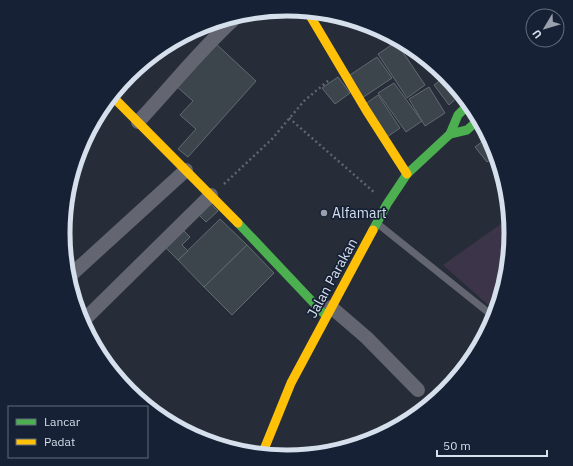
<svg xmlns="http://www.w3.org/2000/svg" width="573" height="466" viewBox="0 0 573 466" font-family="'IBM Plex Sans',sans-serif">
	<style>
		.green { fill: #3c3448 }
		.building { fill: #3c444c; stroke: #616a72 }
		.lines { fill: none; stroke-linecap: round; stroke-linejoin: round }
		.path { stroke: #62646f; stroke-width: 2.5; stroke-dasharray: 2 3; stroke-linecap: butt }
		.lane { stroke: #636571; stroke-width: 7 }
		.street { stroke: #636571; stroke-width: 14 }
		.fast { stroke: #4caf50; stroke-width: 9 }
		.slow { stroke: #ffc107; stroke-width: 9 }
		.poi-dot { fill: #99a1ad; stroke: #162135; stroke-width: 1.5 }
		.labels { text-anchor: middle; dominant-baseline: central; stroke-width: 3.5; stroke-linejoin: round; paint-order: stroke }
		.poi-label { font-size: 14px; fill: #d6dfec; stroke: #162135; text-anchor: start }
		.street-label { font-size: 14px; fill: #d6dfec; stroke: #162135 }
		.rim { fill: none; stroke: #d6dfec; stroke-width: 5 }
	</style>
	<rect width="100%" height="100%" fill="#272d38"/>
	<!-- green -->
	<polygon class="green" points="508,219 510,233 495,311 443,265"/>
	<!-- building -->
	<g class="building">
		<polygon points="214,42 256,81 188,157 178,149 196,129 180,115 193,101 175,85"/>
		<polygon points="396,42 425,85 407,98 378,54"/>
		<polygon points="377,57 392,78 362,98 347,77"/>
		<polygon points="446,76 459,96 449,105 434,85"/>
		<polygon points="338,77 350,93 335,104 322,88"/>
		<polygon points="394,83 422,121 406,132 378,93"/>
		<polygon points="429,87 445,113 425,126 409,99"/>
		<polygon points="378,95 400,128 387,137 364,105"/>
		<polygon points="487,138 494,147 495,156 487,162 475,147"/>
		<polygon points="211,204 218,211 206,222 199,215"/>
		<polygon points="220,219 247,245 204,287 178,260"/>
		<polygon points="182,229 190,237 182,245 188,251 178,260 164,246"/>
		<polygon points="247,245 274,273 232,315 204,287"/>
	</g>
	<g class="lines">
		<!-- path -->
		<g class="path">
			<polyline points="289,118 375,193"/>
			<polyline points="224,184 272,139 304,101 329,80"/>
		</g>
		<!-- lane -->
		<polyline class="lane" points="378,224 494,317"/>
		<!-- street -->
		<g class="street">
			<path d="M138,122c32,-34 61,-71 95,-102"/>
			<polyline points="73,273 186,170"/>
			<polyline points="331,307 367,338 418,390"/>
			<polyline points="82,322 211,195"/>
		</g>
		<!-- fast -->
		<g class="fast">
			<polyline points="450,134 467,130 476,122"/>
			<polyline points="238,223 326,316"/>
			<polyline points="373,230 387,204 407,174 450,134 458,115 466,107"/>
		</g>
		<!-- slow -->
		<g class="slow">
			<polyline points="309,14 366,110 407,174"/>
			<polyline points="113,97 238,223"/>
			<polyline points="263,452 291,383 373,230"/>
		</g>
	</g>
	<!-- markers -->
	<circle class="poi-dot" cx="324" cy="213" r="4"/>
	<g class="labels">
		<!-- poi labels -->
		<g class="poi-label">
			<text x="332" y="213">Alfamart</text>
		</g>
		<!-- street labels -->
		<g class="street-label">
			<text transform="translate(332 278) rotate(-61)">Jalan Parakan</text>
		</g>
	</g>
	<!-- crop -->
	<path d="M0 0H573V466H0ZM70 233a217 217 0 1 1 434 0a217 217 0 1 1-434 0Z" fill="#162135" fill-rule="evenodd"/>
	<path class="rim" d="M70 233a217 217 0 1 1 434 0a217 217 0 1 1-434 0Z"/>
	<!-- legend -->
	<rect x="8" y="406" width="140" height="52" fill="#162135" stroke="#636d7e"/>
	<rect x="16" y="419" width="20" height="6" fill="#4caf50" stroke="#636d7e"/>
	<text x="44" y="426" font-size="12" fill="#d6dfec">Lancar</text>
	<rect x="16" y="439" width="20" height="6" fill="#ffc107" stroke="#636d7e"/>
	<text x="44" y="446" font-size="12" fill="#d6dfec">Padat</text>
	<!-- north arrow -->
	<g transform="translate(545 28) rotate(232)"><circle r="19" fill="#162135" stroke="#636d7e"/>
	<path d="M0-3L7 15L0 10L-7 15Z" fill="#99a1ad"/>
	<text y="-6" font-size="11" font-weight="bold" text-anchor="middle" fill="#d6dfec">U</text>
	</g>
	<!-- scale -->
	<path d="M437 450v6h110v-6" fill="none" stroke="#d6dfec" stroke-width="2"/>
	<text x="443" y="450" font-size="12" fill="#d6dfec" stroke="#162135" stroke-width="3" paint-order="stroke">50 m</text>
</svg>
